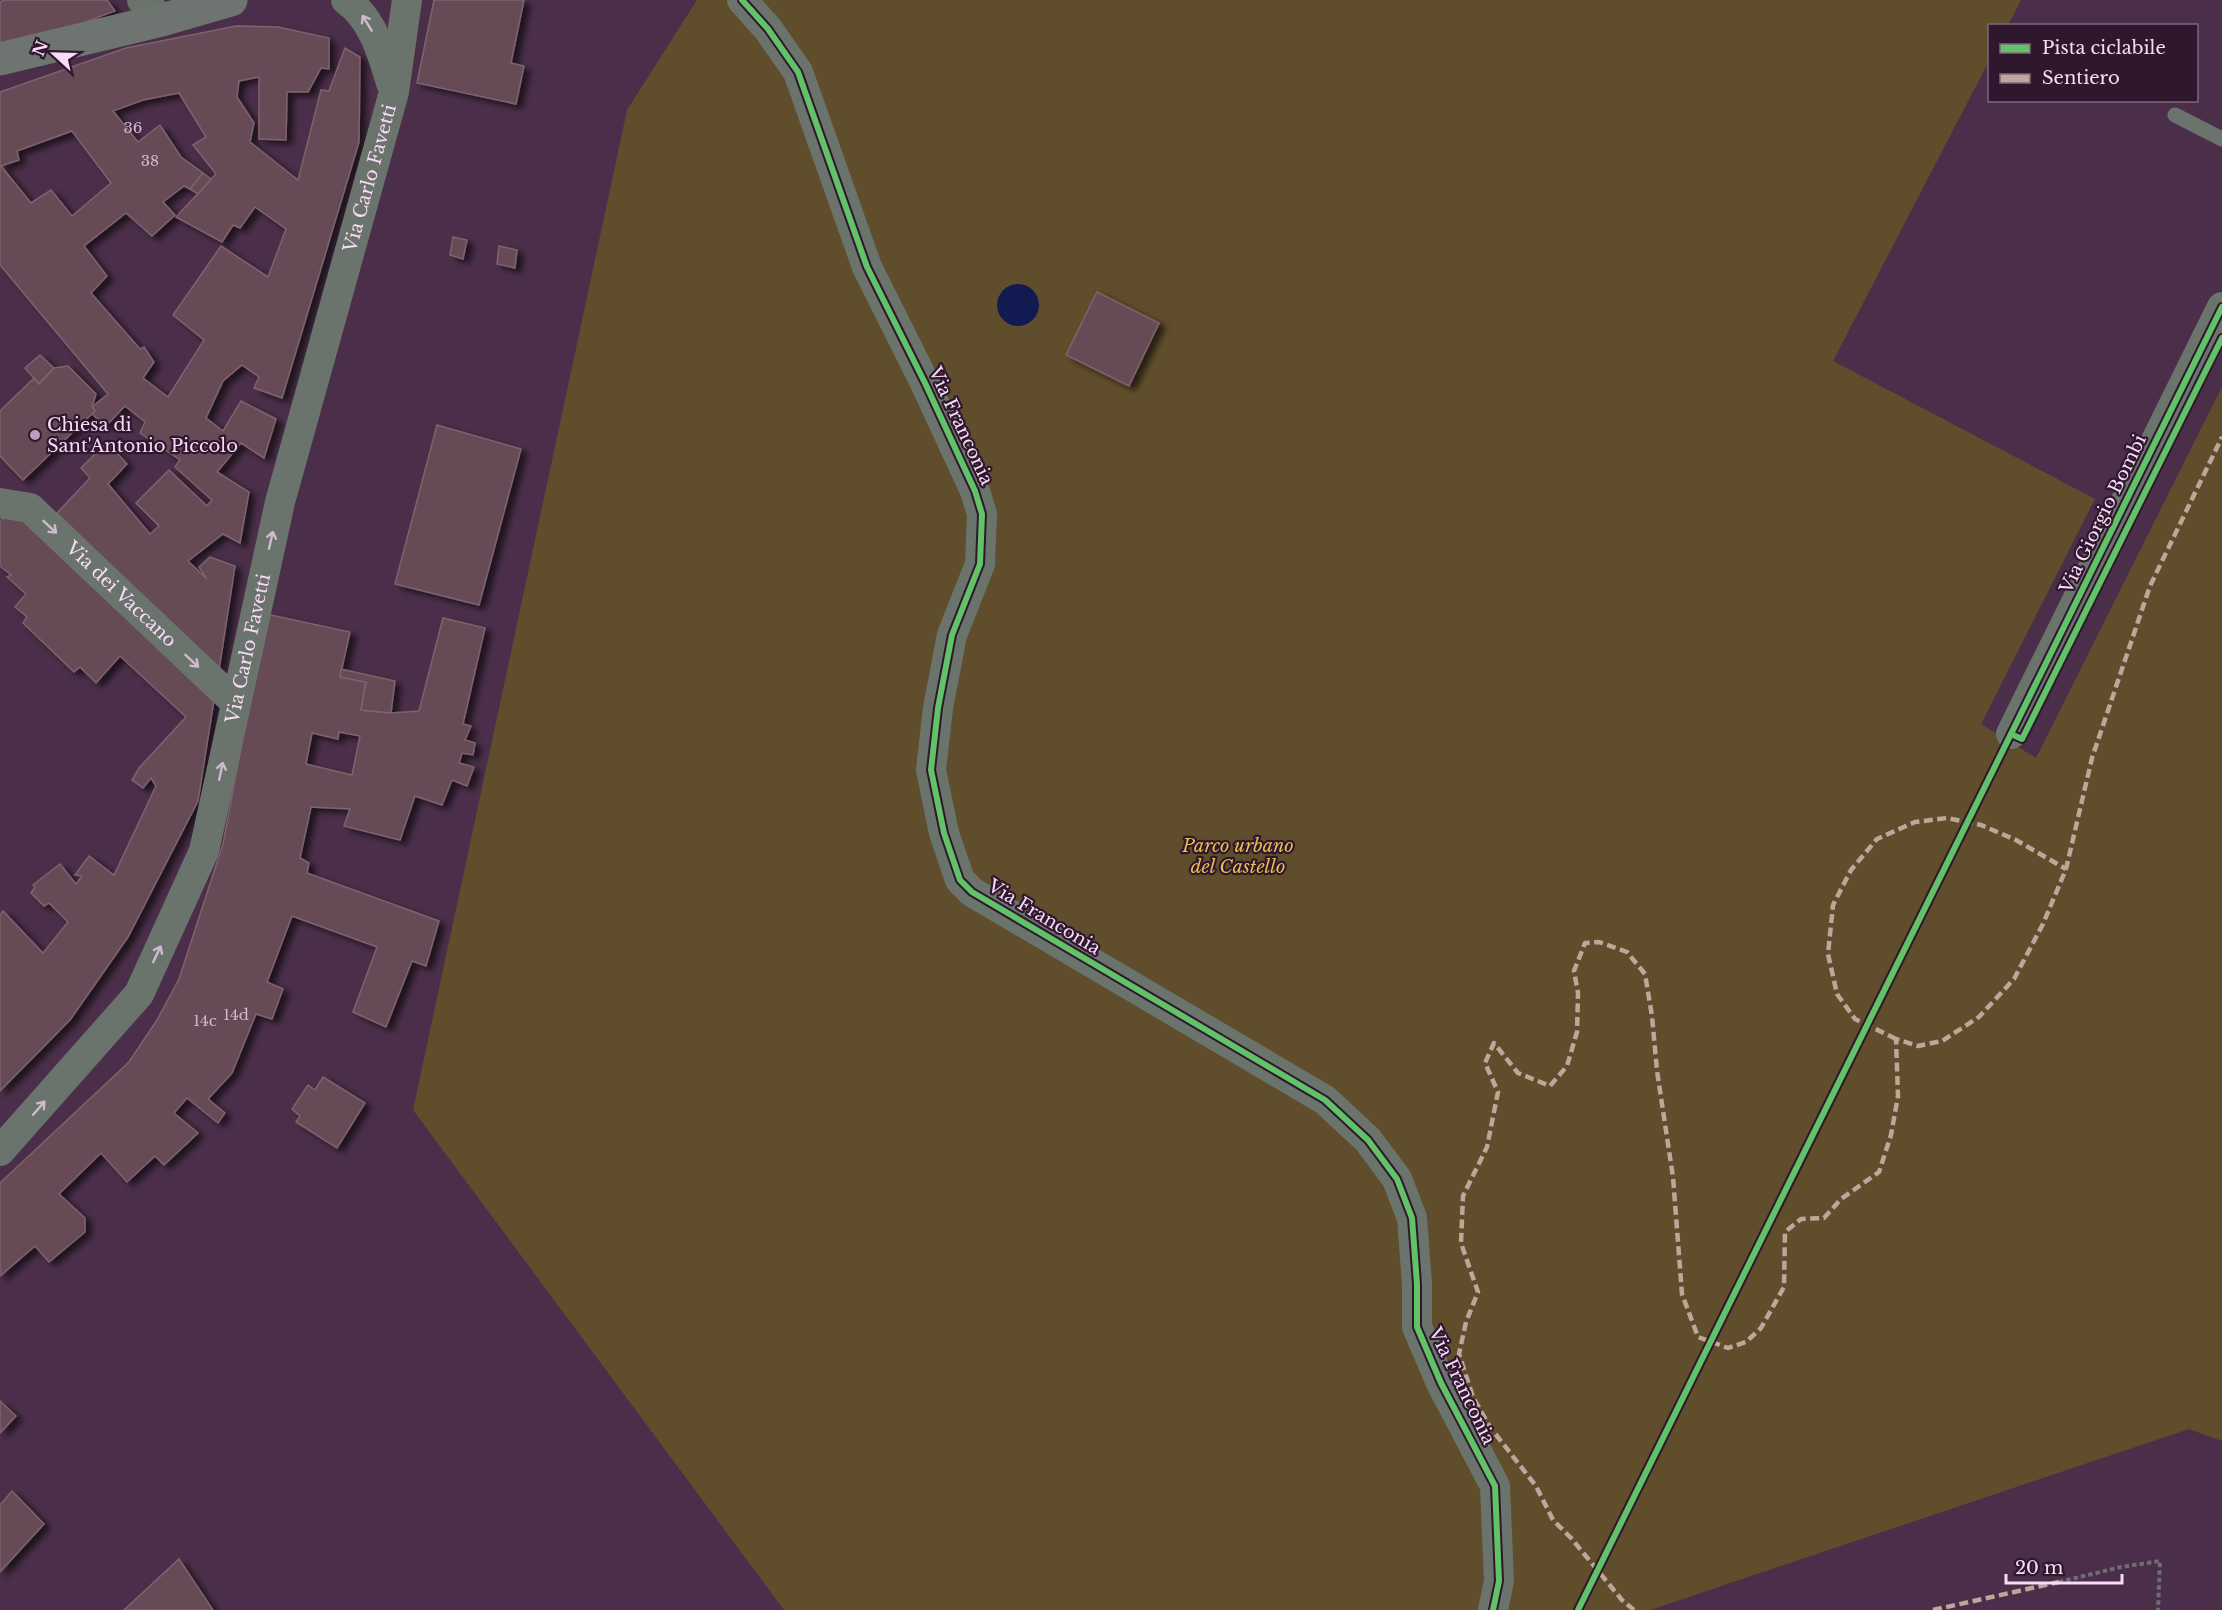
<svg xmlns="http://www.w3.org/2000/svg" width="2222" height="1610" viewBox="0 0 2222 1610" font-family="'Libre Baskerville',serif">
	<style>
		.green { fill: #604d2c }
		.water { fill: #121a52 }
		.building { fill: #664b56; stroke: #7e626d; stroke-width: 1.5; fill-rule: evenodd; filter: url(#shadow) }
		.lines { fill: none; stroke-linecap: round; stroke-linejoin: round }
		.path { stroke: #6f6d6f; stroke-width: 4; stroke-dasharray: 4.5 3; stroke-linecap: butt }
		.service { stroke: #6a746c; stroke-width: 15 }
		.minor { stroke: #6a746c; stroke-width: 30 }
		.secondary { stroke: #6e746f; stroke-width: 33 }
		.quiet { stroke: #c0a59a; stroke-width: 4.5; stroke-dasharray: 9 4.5; stroke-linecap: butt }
		.cycleway-casing { stroke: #2f182e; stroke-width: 10 }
		.cycleway { stroke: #61c268; stroke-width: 6 }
		.oneway { stroke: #cebbcd }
		.poi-dot { fill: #bc9eba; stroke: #2f182e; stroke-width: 2 }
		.labels { text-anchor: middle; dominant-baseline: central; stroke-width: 4.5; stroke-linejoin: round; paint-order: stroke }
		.number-label { font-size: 15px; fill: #d4b6cf }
		.street-label { font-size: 18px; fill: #f9daf7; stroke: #2f182e }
		.poi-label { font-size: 18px; fill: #f9daf7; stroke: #2f182e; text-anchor: start }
		.park-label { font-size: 18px; font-style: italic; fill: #e9be4e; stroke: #2f182e }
	</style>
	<defs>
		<filter id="shadow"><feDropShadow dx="6" dy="4" stdDeviation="3" flood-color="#0009"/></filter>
	</defs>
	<rect width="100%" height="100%" fill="#4b2f4a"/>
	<!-- green -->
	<polygon class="green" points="697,0 2021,0 2008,25 1990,26 1989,61 1833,361 2095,499 1981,724 2036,758 2222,387 2222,1441 2189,1429 1650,1610 784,1610 413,1110 627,110"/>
	<!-- water -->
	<circle class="water" cx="1018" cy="305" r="21"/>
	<!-- building -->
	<g class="building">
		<polygon points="4,0 107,0 115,11 0,54 0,2"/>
		<polygon points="434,0 524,0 511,63 524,66 516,104 417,83"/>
		<path d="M236,26l42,1 51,11v31l-8,-1 -13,24h-21l-1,48 -27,-1v-62l-20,4 -2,16 17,26 -4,19 48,38 23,-90 8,1 16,-43 15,9 -1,85 -77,256 -28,-10 5,-11 -17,-12 -19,16 -17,37 17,13 18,-30 35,18 -12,39 -23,-15 -24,29 32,20 -9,51 -17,-9 -35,27 19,18 -8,-12 11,-10 25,9 -16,104 -162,-157 33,-35 -9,-10 26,-26 20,22 -19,20 42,50 9,-8 -23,-23 33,-33 38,36 5,-6 -37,-33 5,-7 -40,-27 5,-11 -20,-16 -19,20 -14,-12 3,-3 -3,-4 16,-13 -108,-129v-173l126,-44zM179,93l27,44 -13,8 23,29 -40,43 46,25 11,-17 7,3 15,-21 31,22 -18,48 -47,-31 -48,69 31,25 -36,57 -25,-19 11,-16 -10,-15 -4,2 -49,-56 16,-17 -23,-30 42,-33 26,23 23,-21 -12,-13 21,-16 6,3 13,-16 -22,-16 -21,-32 -22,17 -25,-31 30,-11zM72,131l39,52 -39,33 -21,-26 -20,13 -30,-37 18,-6 -2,-9z"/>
		<polygon points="203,173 211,179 198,194 190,189"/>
		<polygon points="453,237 467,240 463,259 450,255"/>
		<polygon points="499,246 517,250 515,268 497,264"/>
		<polygon points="1097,292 1159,323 1129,386 1066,355"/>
		<polygon points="40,355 54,368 39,384 25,368"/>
		<polygon points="68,366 96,394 92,407 95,411 23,480 0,456 0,411 34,378 39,384 54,368"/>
		<polygon points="437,425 521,449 479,605 395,584"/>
		<polygon points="12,511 214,700 198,801 128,937 70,1020 0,1091 0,915 3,911 43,953 68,922 49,903 44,906 31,893 35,887 33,885 60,864 76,884 82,876 75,875 89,856 114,875 156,786 151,778 143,788 132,780 139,768 186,717 120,656 96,683 80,667 74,672 23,623 27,617 15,607 26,594 7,577 11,575 0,566 0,521"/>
		<path d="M266,614l84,18 -10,45 26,5 -5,28 30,3 28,-2 24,-93 42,10 -22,96 8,2 -6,14 10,3 -2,12 -11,-2 -3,10 15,4 -7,19 -15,-6 -10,25 -27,-9 -15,44 -56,-14 6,-17 -39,-2 -11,51 9,5 -2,10 132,48 -13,45 -14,-5 -26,66 -33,-15 24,-65 -85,-31 -25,66 16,7 -11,30 -16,-5 -24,59 -24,26 17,14 -7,10 -31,-25 -13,15 24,20 -34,32 -9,-9 -28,26 -26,-29 -42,41 26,24v14l-36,30 -14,-16 -35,30v-93l129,-121 28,-42 22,-41 44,-135zM339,732l21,4 -8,39 -46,-11 6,-31 26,6z"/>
		<polygon points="341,669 395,681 391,713 361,710 366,682 340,677"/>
		<polygon points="323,1077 365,1103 337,1148 296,1122 300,1116 292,1109 308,1085 315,1090"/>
		<polygon points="0,1401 16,1416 0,1433"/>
		<polygon points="12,1491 44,1524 0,1572 0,1505"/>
		<polygon points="179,1559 213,1610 124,1610"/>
	</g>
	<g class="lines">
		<!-- path -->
		<polyline class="path" points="2059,1582 2121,1567 2160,1561 2158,1610"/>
		<!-- service -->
		<polyline class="service" points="2175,115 2222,139"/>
		<!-- minor -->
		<g class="minor">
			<polyline points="142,0 162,20"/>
			<path d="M346,0c27,19 36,53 45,83"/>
			<polyline points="742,0 768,29 798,72 867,267 925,383 975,491 982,514 980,564 952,635 938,708 931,770 944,833 960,880 972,892 1325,1100 1368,1140 1397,1179 1412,1218 1417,1284 1417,1327 1441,1383 1495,1486 1499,1581 1493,1610"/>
			<path id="s1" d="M0,503l30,5 205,194"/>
			<polyline points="2011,734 2222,307"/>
			<path id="s2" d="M0,1151l139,-157 65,-143 76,-349 114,-410 13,-92"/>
		</g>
		<!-- secondary -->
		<polyline class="secondary" points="0,59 162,20 231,0"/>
		<!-- quiet -->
		<g class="quiet">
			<polyline points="1896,1039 1855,1019 1837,994 1828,954 1833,905 1851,870 1877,839 1915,822 1947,818 1981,825 2016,840 2066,869"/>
			<polyline points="1634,1610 1622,1600 1571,1538 1553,1520 1536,1486 1490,1427 1473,1397 1459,1354 1466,1322 1478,1292 1461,1243 1463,1196 1487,1147 1498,1092 1485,1063 1494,1043 1518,1073 1550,1086 1567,1066 1577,1032 1578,993 1574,971 1585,943 1599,942 1627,952 1645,974 1652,1016 1657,1071 1673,1177 1682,1294 1698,1337 1728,1348 1746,1342 1761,1328 1784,1287 1785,1232 1801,1219 1824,1218 1841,1199 1879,1172 1891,1135 1898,1096 1896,1039 1918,1046 1942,1041 1979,1017 2014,979 2043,924 2066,869 2092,758 2150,586 2222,437"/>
			<polyline points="1933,1610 2059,1582"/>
		</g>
		<!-- cycleway casing -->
		<g class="cycleway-casing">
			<g id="cycleway">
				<polyline points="742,0 768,29 798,72 867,267 925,383 975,491 982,514 980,564 952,635 938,708 931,770 944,833 960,880 972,892 1325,1100 1368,1140 1397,1179 1412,1218 1417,1284 1417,1327 1441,1383 1495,1486 1499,1581 1493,1610"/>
				<polyline points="2011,734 2022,739 2222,338"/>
				<polyline points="1578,1610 2222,307"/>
			</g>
		</g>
		<!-- cycleway -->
		<use href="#cycleway" class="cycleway"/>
	</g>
	<!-- one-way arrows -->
	<defs><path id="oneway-shaft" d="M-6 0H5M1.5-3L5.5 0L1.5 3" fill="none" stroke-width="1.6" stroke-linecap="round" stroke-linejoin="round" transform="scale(1.5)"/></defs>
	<g class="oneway">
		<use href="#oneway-shaft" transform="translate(367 23) rotate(-121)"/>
		<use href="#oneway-shaft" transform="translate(50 527) rotate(43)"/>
		<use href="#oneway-shaft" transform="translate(271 540) rotate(-77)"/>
		<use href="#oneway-shaft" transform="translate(192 661) rotate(43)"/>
		<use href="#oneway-shaft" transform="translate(221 771) rotate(-78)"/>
		<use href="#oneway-shaft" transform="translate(157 954) rotate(-65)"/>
		<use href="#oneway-shaft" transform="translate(39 1108) rotate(-49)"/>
	</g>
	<!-- markers -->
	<circle class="poi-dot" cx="35" cy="435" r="6"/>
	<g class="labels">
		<!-- number labels -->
		<g class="number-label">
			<text x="133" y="127">36</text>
			<text x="150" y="160">38</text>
			<text x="236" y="1014">14d</text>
			<text x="205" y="1020">14c</text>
		</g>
		<!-- street labels -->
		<g class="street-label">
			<text stroke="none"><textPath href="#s2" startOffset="1060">Via Carlo Favetti</textPath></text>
			<text transform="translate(961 426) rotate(65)">Via Franconia</text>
			<text transform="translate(2103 514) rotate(-64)">Via Giorgio Bombi</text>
			<text stroke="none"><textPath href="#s1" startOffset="156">Via dei Vaccano</textPath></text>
			<text stroke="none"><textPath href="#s2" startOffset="574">Via Carlo Favetti</textPath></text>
			<text transform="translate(1044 917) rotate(31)">Via Franconia</text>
			<text transform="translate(1462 1386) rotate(64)">Via Franconia</text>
		</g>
		<!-- poi labels -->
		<g class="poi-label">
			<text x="47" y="425">Chiesa di<tspan x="47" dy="21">Sant'Antonio Piccolo</tspan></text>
		</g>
		<!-- park labels -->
		<g class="park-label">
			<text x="1238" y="846">Parco urbano<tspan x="1238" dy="21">del Castello</tspan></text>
		</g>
	</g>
	<!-- legend -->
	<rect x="1988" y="24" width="210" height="78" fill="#2f182e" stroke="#80667e" stroke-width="1.5"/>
	<rect x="2000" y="44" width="30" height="9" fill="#61c268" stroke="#80667e" stroke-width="1.5"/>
	<text x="2042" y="54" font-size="18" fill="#f9daf7">Pista ciclabile</text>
	<rect x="2000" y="74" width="30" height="9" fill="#c0a59a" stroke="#80667e" stroke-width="1.5"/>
	<text x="2042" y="84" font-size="18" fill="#f9daf7">Sentiero</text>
	<!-- north arrow -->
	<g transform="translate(54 54) rotate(292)" stroke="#2f182e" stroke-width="4.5" paint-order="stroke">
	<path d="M0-4.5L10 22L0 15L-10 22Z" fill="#f9daf7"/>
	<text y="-9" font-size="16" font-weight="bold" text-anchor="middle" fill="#f9daf7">N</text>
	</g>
	<!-- scale -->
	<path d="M2006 1574v9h116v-9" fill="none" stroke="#f9daf7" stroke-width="3"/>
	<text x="2015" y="1574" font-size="18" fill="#f9daf7" stroke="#2f182e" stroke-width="4.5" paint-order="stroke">20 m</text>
</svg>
